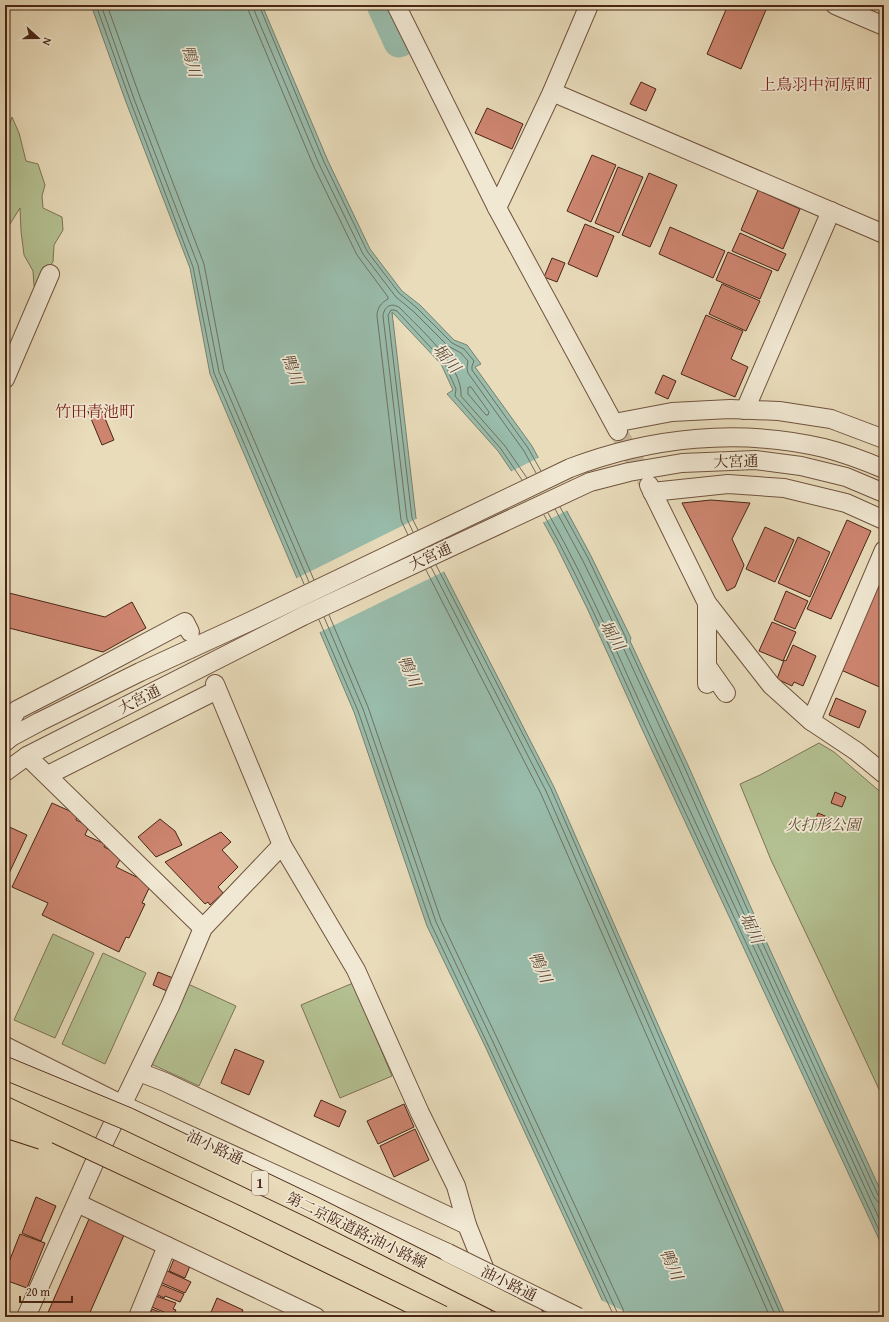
<svg xmlns="http://www.w3.org/2000/svg" width="889" height="1322" viewBox="0 0 889 1322" font-family="'Gentium Book Plus','Noto Serif JP',serif">
	<style>
		.green { fill: #b4c192; stroke: #7e7354 }
		.water { fill: #99bcab; stroke: #79806f }
		.pier { fill: #e9dcbb }
		.lines { fill: none; stroke-linecap: round; stroke-linejoin: round }
		.shore { stroke: #707060; stroke-width: 1 }
		.river { stroke: #99bcab; stroke-width: 31 }
		.building { fill: #cd8570; stroke: #482515 }
		.minor-tunnel { stroke: #c9b79a; stroke-width: 18; stroke-dasharray: 18 9; stroke-linecap: butt }
		.minor-casing { stroke: #70533e; stroke-width: 20 }
		.highway-casing { stroke: #482515; stroke-width: 24 }
		.minor { stroke: #f1e8d3; stroke-width: 18 }
		.highway { stroke: #e9dcbb; stroke-width: 22 }
		.minor-bridge-casing { stroke: #70533e; stroke-width: 20; stroke-linecap: butt }
		.highway-bridge-casing { stroke: #482515; stroke-width: 24; stroke-linecap: butt }
		.minor-bridge { stroke: #f1e8d3; stroke-width: 18 }
		.highway-bridge { stroke: #e9dcbb; stroke-width: 22 }
		.labels { text-anchor: middle; dominant-baseline: central; stroke-width: 3.5; stroke-linejoin: round; paint-order: stroke }
		.shield { fill: #f1e8d3; stroke: #7b604e; stroke-width: 1 }
		.shield-label { font-size: 14px; font-weight: bold; fill: #482515 }
		.street-label { font-size: 15px; fill: #482515; stroke: #f1e8d3 }
		.park-label { font-size: 15px; font-style: italic; fill: #634c34; stroke: #f1e8d3 }
		.water-label { font-size: 16px; font-style: italic; fill: #5c4b3a; stroke: #f1e8d3 }
		.neighbourhood-label { font-size: 16px; fill: #7a1f14; stroke: #f1e8d3 }
	</style>
	<rect width="100%" height="100%" fill="#e9dcbb"/>
	<filter id="stains"><feTurbulence type="fractalNoise" baseFrequency=".005" numOctaves="4"/><feColorMatrix values="0 0 0 0 .2 0 0 0 0 .09 0 0 0 0 .02 0 0 0 .5 -.17"/></filter>
	<radialGradient id="worn" r=".72"><stop offset=".6" stop-color="#630" stop-opacity="0"/><stop offset="1" stop-color="#630" stop-opacity=".3"/></radialGradient>
	<!-- green -->
	<g class="green">
		<polygon points="12,117 19,133 26,161 38,164 45,185 42,196 43,208 62,217 63,230 54,245 53,262 44,272 39,284 34,286 33,271 24,255 21,231 20,208 5,232 5,138"/>
		<polygon points="819,743 834,752 884,795 884,1100 823,969 771,860 740,784 760,775"/>
		<polygon points="53,934 94,953 55,1038 14,1020"/>
		<polygon points="103,953 146,973 105,1064 62,1044"/>
		<polygon points="186,983 236,1006 199,1086 149,1063"/>
		<polygon points="353,983 392,1076 340,1098 301,1005"/>
	</g>
	<!-- water -->
	<polygon class="water" points="91,5 262,5 328,161 370,249 402,291 420,305 454,340 467,345 481,364 475,367 532,446 591,556 631,638 630,641 687,763 760,928 884,1198 884,1250 642,729 587,608 556,545 530,498 498,451 447,394 453,390 441,364 392,312 416,518 554,787 786,1317 610,1317 485,1046 427,926 354,712 210,374 190,268 126,102"/>
	<!-- pier -->
	<g class="pier">
		<polygon points="540,457 568,510 542,523 528,499 510,472"/>
		<polygon points="418,518 445,571 318,633 295,579"/>
		<polygon points="599,1299 636,1317 607,1317"/>
	</g>
	<g class="lines">
		<!-- shore -->
		<g class="shore">
			<polyline points="96,5 130,100 193,267 214,373 304,584"/>
			<polyline points="101,5 134,99 198,265 219,372 309,582"/>
			<polyline points="107,5 140,97 204,264 224,370 314,580"/>
			<path d="M248,5l1,7 65,155 43,88 31,42v2c-7,4 -11,9 -11,17l24,204 7,15"/>
			<polyline points="254,5 254,10 319,164 363,254 396,297 414,312 448,346 461,353 468,361 467,368 468,373 524,451 536,473"/>
			<polyline points="259,5 324,162 367,251 399,293 417,308 452,343 464,349 474,361 472,366 472,370 528,448 541,471"/>
			<polygon points="469,387 471,387 489,412 488,415 486,415 468,394 468,388"/>
			<polyline points="560,507 588,558 626,638 627,643 683,764 756,929 878,1195 881,1198 884,1198"/>
			<polyline points="555,509 583,561 621,639 622,645 678,766 752,932 874,1197 878,1202 884,1203"/>
			<path d="M548,513c44,77 77,160 115,240 74,158 148,317 221,476"/>
			<path d="M544,515c44,78 78,162 116,243 75,161 150,322 224,483"/>
			<polyline points="418,530 412,518 388,315 391,310 394,310 397,311 444,362 456,389 455,396 501,449 522,480"/>
			<path d="M413,532l-6,-13 -24,-203c1,-10 9,-14 17,-8 20,21 63,58 61,88l44,50 22,32"/>
			<polyline points="436,565 551,789 782,1317"/>
			<polyline points="431,567 546,791 776,1317"/>
			<polyline points="426,570 541,794 770,1317"/>
			<polyline points="329,615 368,707 441,920 498,1040 623,1309 624,1317"/>
			<polyline points="324,617 363,709 436,922 493,1042 617,1312 618,1317"/>
			<polyline points="319,620 358,711 431,924 488,1045 613,1314 613,1317"/>
		</g>
		<!-- river -->
		<polyline class="river" points="382,5 399,42"/>
	</g>
	<!-- building -->
	<g class="building">
		<polygon points="728,5 768,5 741,69 707,54"/>
		<polygon points="641,82 656,89 646,111 630,104"/>
		<polygon points="487,108 523,124 512,149 475,133"/>
		<polygon points="592,155 616,165 591,222 567,211"/>
		<polygon points="618,167 643,177 619,233 595,223"/>
		<polygon points="649,173 677,185 650,247 622,235"/>
		<polygon points="758,190 800,209 783,249 741,230"/>
		<polygon points="585,224 614,236 597,277 568,264"/>
		<polygon points="670,227 725,251 713,278 659,254"/>
		<polygon points="740,233 786,254 778,271 732,251"/>
		<polygon points="728,252 772,271 760,299 716,280"/>
		<polygon points="552,258 565,263 557,282 544,277"/>
		<polygon points="722,284 760,301 746,331 709,314"/>
		<polygon points="706,315 743,331 731,359 748,367 735,397 681,374"/>
		<polygon points="663,375 676,381 668,399 655,393"/>
		<polygon points="99,404 114,440 102,445 87,409"/>
		<polygon points="711,500 750,503 732,539 744,565 735,587 727,591 682,503"/>
		<polygon points="847,520 871,531 831,619 807,609"/>
		<polygon points="765,527 794,540 775,582 746,569"/>
		<polygon points="798,537 830,552 810,597 778,583"/>
		<polygon points="878,587 884,590 884,689 841,670"/>
		<polygon points="786,591 808,601 795,629 774,620"/>
		<polygon points="5,592 105,617 132,602 146,628 103,652 5,627"/>
		<polygon points="772,622 796,632 783,661 759,651"/>
		<polygon points="793,645 816,656 803,686 794,682 792,686 777,679 784,660 786,661"/>
		<polygon points="836,698 866,711 859,728 829,715"/>
		<polygon points="835,792 846,797 842,807 831,803"/>
		<polygon points="52,803 74,813 73,814 77,816 76,820 89,826 85,835 105,844 104,847 122,856 116,867 151,884 142,903 145,904 129,938 126,937 119,952 42,915 48,903 12,887"/>
		<polygon points="818,813 832,819 827,829 814,823"/>
		<polygon points="160,819 175,831 182,845 156,857 138,837"/>
		<polygon points="5,825 27,835 5,882"/>
		<polygon points="221,832 231,842 222,850 238,867 218,887 223,893 210,905 208,902 205,904 165,862"/>
		<polygon points="158,972 173,978 167,991 153,985"/>
		<polygon points="235,1049 264,1061 249,1095 221,1083"/>
		<polygon points="321,1100 346,1111 339,1127 314,1116"/>
		<polygon points="404,1104 414,1127 378,1144 367,1121"/>
		<polygon points="415,1129 429,1160 394,1177 380,1146"/>
		<polygon points="36,1197 56,1206 41,1241 22,1233"/>
		<polygon points="89,1219 124,1235 88,1317 46,1317"/>
		<polygon points="20,1234 45,1243 27,1288 5,1280 5,1272"/>
		<polygon points="174,1259 190,1266 185,1278 169,1271"/>
		<polygon points="165,1270 191,1282 185,1293 162,1283 163,1282 160,1281"/>
		<polygon points="160,1284 184,1294 180,1302 165,1296 164,1298 156,1294"/>
		<polygon points="156,1296 176,1303 173,1309 176,1310 173,1316 152,1307"/>
		<polygon points="217,1298 243,1310 240,1317 209,1317"/>
		<polygon points="152,1309 172,1317 149,1317"/>
		<polygon points="182,1313 192,1317 180,1317"/>
	</g>
	<g class="lines">
		<!-- minor-tunnel -->
		<g class="minor-tunnel">
			<polyline points="618,431 647,482"/>
			<polyline points="190,632 215,684"/>
		</g>
		<!-- minor casing -->
		<g class="minor-casing">
			<g id="minor">
				<polyline points="396,5 497,208 618,431"/>
				<polyline points="835,5 884,26"/>
				<polyline points="552,92 884,234"/>
				<polyline points="497,208 552,92 589,5"/>
				<polyline points="5,379 50,274"/>
				<polyline points="745,410 831,211"/>
				<polyline points="614,423 672,412 730,409 779,411 831,419 884,439"/>
				<polyline points="649,485 707,603 771,685 811,721 856,751 884,774"/>
				<polyline points="652,492 728,484 784,488 846,503 884,520"/>
				<polyline points="707,603 707,684"/>
				<polyline points="707,666 726,693"/>
				<polyline points="215,684 282,845 356,970 420,1113 456,1186 467,1225"/>
				<polyline points="811,721 884,550"/>
				<polyline points="11,737 11,721 17,710 89,673 185,622 190,632"/>
				<path d="M5,742l6,-5 28,-15 101,-50 111,-51 319,-153c81,-31 169,-40 254,-20 20,5 41,13 60,21"/>
				<polyline points="27,756 203,928"/>
				<polyline points="5,772 27,756 303,616 590,482 629,472 682,463 755,460 801,466 846,477 884,493"/>
				<polyline points="48,775 217,690"/>
				<polyline points="5,1046 123,1105 448,1253"/>
				<polyline points="139,1072 165,1082 467,1225 504,1317"/>
				<polyline points="77,1203 316,1317"/>
				<polyline points="26,1317 96,1159 170,1006 203,928 282,845"/>
				<polyline points="138,1317 167,1246"/>
			</g>
		</g>
		<!-- highway casing -->
		<g class="highway-casing">
			<polyline id="highway" points="511,1307 533,1317"/>
		</g>
		<!-- minor -->
		<use href="#minor" class="minor"/>
		<!-- highway -->
		<use href="#highway" class="highway"/>
		<!-- minor-bridge casing -->
		<g class="minor-bridge-casing">
			<polyline id="minor-bridge" points="448,1253 578,1317"/>
		</g>
		<!-- highway-bridge casing -->
		<g class="highway-bridge-casing">
			<g id="highway-bridge">
				<polyline points="5,1068 128,1119 314,1208 511,1307"/>
				<polyline points="5,1108 235,1216 442,1317"/>
				<polyline points="5,1126 42,1138"/>
			</g>
		</g>
		<!-- minor-bridge -->
		<use href="#minor-bridge" class="minor-bridge"/>
		<!-- highway-bridge -->
		<use href="#highway-bridge" class="highway-bridge"/>
	</g>
	<g class="labels">
		<!-- shield labels -->
		<rect class="shield" x="252" y="1171" width="16" height="24" rx="3"/>
		<g class="shield-label">
			<text x="260" y="1183">1</text>
		</g>
		<!-- street labels -->
		<g class="street-label">
			<text transform="translate(736 461) rotate(-1)">大宮通</text>
			<text transform="translate(430 556) rotate(-25)">大宮通</text>
			<text transform="translate(139 699) rotate(-27)">大宮通</text>
			<text transform="translate(215 1147) rotate(25)">油小路通</text>
			<text transform="translate(357 1230) rotate(26)">第二京阪道路;油小路線</text>
			<text transform="translate(509 1283) rotate(26)">油小路通</text>
		</g>
		<!-- park labels -->
		<g class="park-label">
			<text x="823" y="824">火打形公園</text>
		</g>
		<!-- water labels -->
		<g class="water-label">
			<text transform="translate(192 61) rotate(76)">鴨川</text>
			<text transform="translate(447 358) rotate(49)">堀川</text>
			<text transform="translate(293 369) rotate(70)">鴨川</text>
			<text transform="translate(613 635) rotate(59)">堀川</text>
			<text transform="translate(410 671) rotate(66)">鴨川</text>
			<text transform="translate(752 928) rotate(65)">堀川</text>
			<text transform="translate(541 967) rotate(66)">鴨川</text>
			<text transform="translate(672 1264) rotate(66)">鴨川</text>
		</g>
		<!-- neighbourhood labels -->
		<g class="neighbourhood-label">
			<text x="816" y="84">上鳥羽中河原町</text>
			<text x="95" y="411">竹田青池町</text>
		</g>
	</g>
	<!-- margin -->
	<rect width="889" height="1322" fill="none" stroke="#e9dcbb" stroke-width="20"/>
	<rect x="6" y="6" width="877" height="1310" fill="none" stroke="#482515" stroke-width="2"/>
	<rect x="10" y="10" width="869" height="1302" fill="none" stroke="#482515"/>
	<!-- north arrow -->
	<g transform="translate(38 38) rotate(111)" stroke="#f1e8d3" stroke-width="3" paint-order="stroke">
	<path d="M0-3L7 15L0 10L-7 15Z" fill="#482515"/>
	<text y="-6" font-size="11" font-weight="bold" text-anchor="middle" fill="#482515">N</text>
	</g>
	<!-- scale -->
	<path d="M20 1296v6h52v-6" fill="none" stroke="#482515" stroke-width="2"/>
	<text x="26" y="1296" font-size="12" fill="#482515" stroke="#f1e8d3" stroke-width="3" paint-order="stroke">20 m</text>
	<rect width="100%" height="100%" filter="url(#stains)"/>
	<rect width="100%" height="100%" fill="url(#worn)"/>
</svg>
